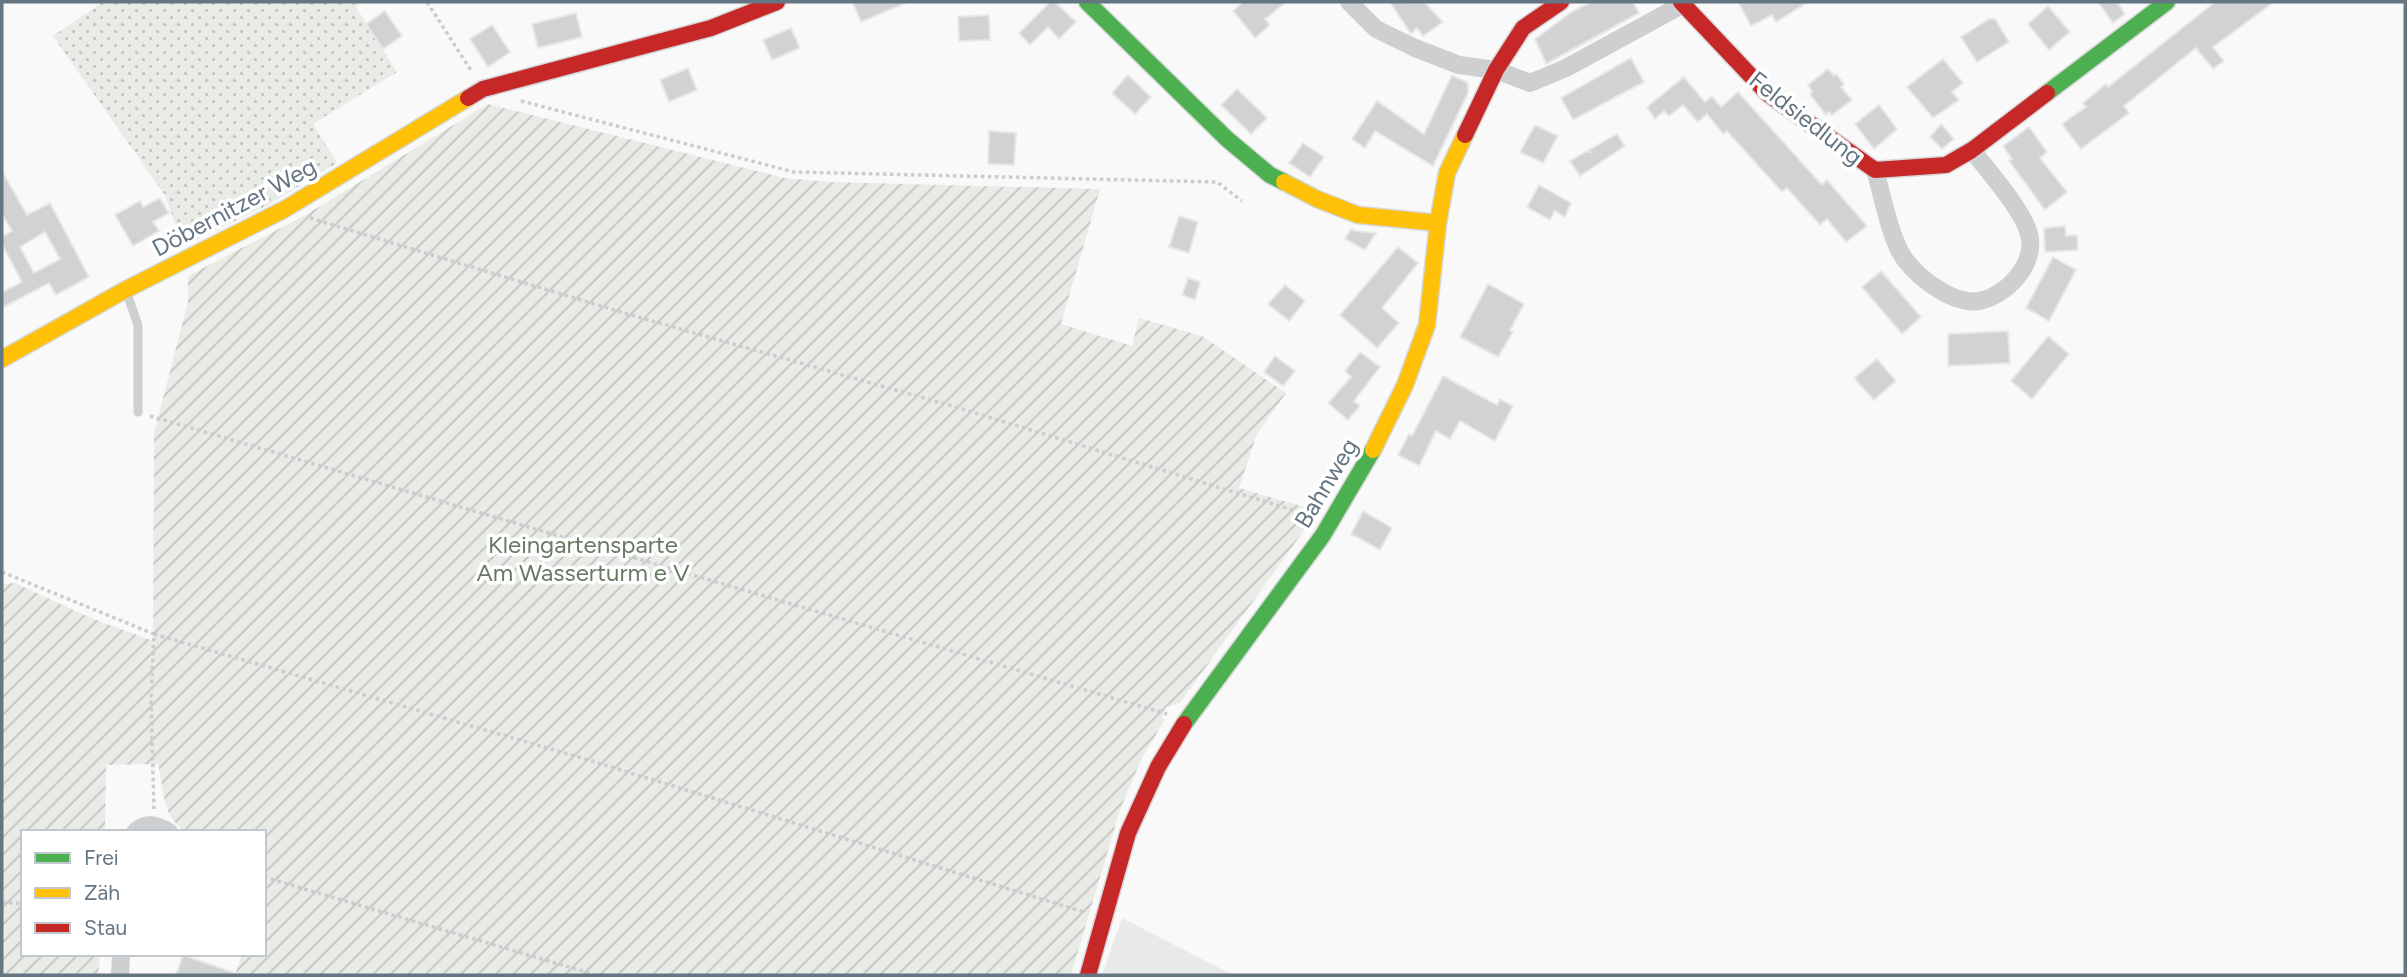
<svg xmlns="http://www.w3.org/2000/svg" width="2407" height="977" viewBox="0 0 2407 977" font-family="Figtree,sans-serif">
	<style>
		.built { fill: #e8e9e9 }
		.grass { fill: url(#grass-dots) }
		.garden { fill: url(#garden-furrows) }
		.building { fill: #d0d2d3; stroke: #e8e8e8; stroke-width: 2; fill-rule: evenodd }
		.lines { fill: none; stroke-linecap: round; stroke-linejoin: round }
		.fast-casing { stroke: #d5d6d7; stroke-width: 19 }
		.slow-casing { stroke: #d5d6d7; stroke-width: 19 }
		.jam-casing { stroke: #d5d6d7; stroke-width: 19 }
		.path { stroke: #cbcccd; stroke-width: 3.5; stroke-dasharray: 3.5 3.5; stroke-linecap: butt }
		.lane { stroke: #cecfd0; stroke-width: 9 }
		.street { stroke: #cecfd0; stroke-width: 18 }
		.fast { stroke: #4caf50; stroke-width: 16 }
		.slow { stroke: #ffc107; stroke-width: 16 }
		.jam { stroke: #c62828; stroke-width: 16 }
		.labels { text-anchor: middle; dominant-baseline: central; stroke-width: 7; stroke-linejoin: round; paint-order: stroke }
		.street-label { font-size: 24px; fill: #657683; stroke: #fff }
		.park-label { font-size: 24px; fill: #687a64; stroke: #fff }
	</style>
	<defs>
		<pattern id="grass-dots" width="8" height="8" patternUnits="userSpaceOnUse" patternTransform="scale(1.75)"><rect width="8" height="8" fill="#e8ebe6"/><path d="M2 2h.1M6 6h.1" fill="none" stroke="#c0c3c0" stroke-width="1.8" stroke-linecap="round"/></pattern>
		<pattern id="garden-furrows" width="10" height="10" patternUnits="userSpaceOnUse" patternTransform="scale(1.75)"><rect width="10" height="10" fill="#e8ebe6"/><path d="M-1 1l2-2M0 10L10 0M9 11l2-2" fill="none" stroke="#c0c3c0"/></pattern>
	</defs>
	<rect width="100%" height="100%" fill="#f9f9f9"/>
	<!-- built -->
	<polygon class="built" points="1122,918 1233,975 1102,975"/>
	<!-- grass -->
	<polygon class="grass" points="103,2 362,2 356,7 397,72 313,124 337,163 270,204 184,246 164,194 53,36"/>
	<!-- garden -->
	<path class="garden" d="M488,104l297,74 44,4 271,7 -39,135 71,22 7,-28 63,18 84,57 -29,41 -18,54 73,21 -7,10 5,3 -130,181 -14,4 -4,10 3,2 -24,41 -21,50 -49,165h-836l7,-21h22v-71l2,-6 -2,-1v-44h-78c-26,-18 -21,-41 -28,-68l-52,1 -1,67h-82v122h77l-2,21h-96v-391l13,-1 76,35 62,23 1,-208 34,-131v-26l116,-60z"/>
	<!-- building -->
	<g class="building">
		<polygon points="852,2 908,2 861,22"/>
		<polygon points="1050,2 1055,2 1076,22 1059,39 1048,27 1030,45 1019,33"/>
		<polygon points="1243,2 1286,2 1265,19 1270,25 1255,38 1233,11"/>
		<polygon points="1390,2 1425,3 1443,22 1423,36 1417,28 1411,34"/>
		<polygon points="1591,2 1633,2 1639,13 1546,64 1535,39 1573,11"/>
		<polygon points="1738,2 1808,2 1776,22 1772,15 1751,26"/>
		<polygon points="2098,2 2117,2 2125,14 2113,23"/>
		<polygon points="2215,2 2274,2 2213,47 2224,61 2213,69 2196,48 2124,106 2129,113 2081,149 2062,124 2086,107 2083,103 2106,84 2108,87"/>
		<polygon points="2048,6 2070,32 2049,50 2028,24"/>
		<polygon points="385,11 402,36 383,49 366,24"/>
		<polygon points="576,13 582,37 538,48 532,24"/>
		<polygon points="989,15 990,40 959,41 958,17"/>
		<polygon points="1989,19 1995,19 2009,42 1977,62 1961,37"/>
		<polygon points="492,25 510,52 488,67 470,39"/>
		<polygon points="791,28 800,48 772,60 763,40"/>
		<polygon points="1631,58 1644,82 1573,120 1561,98"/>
		<polygon points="1943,59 1963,83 1952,92 1959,100 1933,118 1907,87"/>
		<polygon points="688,68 697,90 669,102 660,80"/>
		<polygon points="1828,69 1834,76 1836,74 1844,84 1841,87 1852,100 1832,115 1829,112 1826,115 1810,94 1812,92 1808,85"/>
		<polygon points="1128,75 1151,97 1135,114 1112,93"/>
		<polygon points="1452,75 1468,83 1468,93 1433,166 1375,131 1365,148 1352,139 1377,101 1424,134"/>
		<polygon points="1684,77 1705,102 1712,96 1721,107 1738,92 1822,185 1827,180 1867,226 1846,242 1827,219 1820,225 1787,188 1782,192 1727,131 1723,134 1707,114 1698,122 1683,105 1669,116 1664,111 1655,119 1647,107"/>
		<polygon points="1237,89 1267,118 1251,134 1221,105"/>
		<polygon points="1879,105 1897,129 1874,149 1855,124"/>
		<polygon points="1941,124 1954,139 1942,149 1930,137"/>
		<polygon points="1535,125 1558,136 1543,163 1520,152"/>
		<polygon points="2029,127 2047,152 2040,158 2067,192 2045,210 2009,161 2012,159 2003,146"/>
		<polygon points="989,131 1016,133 1014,165 988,164"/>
		<polygon points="1617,134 1625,146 1580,176 1570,161 1587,151 1590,152 1589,150"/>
		<polygon points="1303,143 1324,157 1310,177 1289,163"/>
		<path d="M2,171l25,44 23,-12 39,74 -33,18 -7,-12 -47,25v-16l20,-10 -20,-38v-7l10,-6 -10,-17zM45,232l15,27 -26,14 -14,-26z"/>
		<polygon points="1539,185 1571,203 1565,217 1555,211 1550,220 1527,207"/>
		<polygon points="160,198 169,213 153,222 159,231 133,246 115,215 140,201 143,207"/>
		<polygon points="1179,216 1198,222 1189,253 1169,247"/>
		<polygon points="2065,226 2066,236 2077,235 2078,250 2045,252 2044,228"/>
		<polygon points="1351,229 1356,231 1376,233 1365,250 1345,239"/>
		<polygon points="1398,247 1418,263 1382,308 1399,323 1377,348 1340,315"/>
		<polygon points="2053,257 2076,270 2049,321 2026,308"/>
		<polygon points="1881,271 1921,317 1902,334 1862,287"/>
		<polygon points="1188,278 1200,282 1195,300 1182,295"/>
		<polygon points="1488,284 1524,304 1510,330 1513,332 1498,357 1460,337"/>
		<polygon points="1285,285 1305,301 1289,321 1268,304"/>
		<polygon points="2008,331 2010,363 1948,366 1948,334"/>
		<polygon points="2048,336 2069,354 2032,399 2011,381"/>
		<polygon points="1360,352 1380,367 1354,401 1360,406 1348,420 1328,403 1351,377 1345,371"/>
		<polygon points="1275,356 1295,371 1283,386 1264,372"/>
		<polygon points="1877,359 1896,381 1874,400 1854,378"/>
		<polygon points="1443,376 1497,405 1500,399 1513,406 1495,441 1460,421 1450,439 1436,431 1419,466 1398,455 1409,434 1412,436"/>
		<polygon points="1363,511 1392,528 1380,550 1351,534"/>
		<polygon points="183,955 235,973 235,975 176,975"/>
	</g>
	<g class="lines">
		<!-- fast casing -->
		<g class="fast-casing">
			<g id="fast">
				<polyline points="1087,2 1227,139 1270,175 1284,182"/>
				<polyline points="2047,93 2167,2"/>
				<polyline points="1184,724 1323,535 1373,450"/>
			</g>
		</g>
		<!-- slow casing -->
		<g class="slow-casing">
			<g id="slow">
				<polyline points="1284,182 1317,199 1358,215 1438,223"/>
				<polyline points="2,359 125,290 285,209 468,98"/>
				<polyline points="1373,450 1405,385 1427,325 1438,223 1447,173 1465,135"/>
			</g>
		</g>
		<!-- jam casing -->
		<g class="jam-casing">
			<g id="jam">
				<polyline points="1681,2 1768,94 1875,170 1946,165 1972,150 2047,93"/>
				<polyline points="468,98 483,89 711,28 777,2"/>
				<polyline points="1465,135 1496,70 1523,28 1561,2"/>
				<polyline points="1088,975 1128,833 1158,767 1184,724"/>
			</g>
		</g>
		<!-- path -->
		<g class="path">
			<polyline points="427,2 472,72"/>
			<polyline points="521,101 794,172 1217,182 1242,201"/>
			<polyline points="310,218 624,313 959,408 1309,515"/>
			<polyline points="150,416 1167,714"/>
			<polyline points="2,572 154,634 151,699 154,809"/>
			<polyline points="154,634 582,758 1084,912"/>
			<polyline points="264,877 596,975"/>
			<polyline points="2,902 23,904"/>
			<polyline points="42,956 42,954"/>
		</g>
		<!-- lane -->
		<polyline class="lane" points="126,291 138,325 138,412"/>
		<!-- street -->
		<g class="street">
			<polyline points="1349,2 1376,29 1415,48 1459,65 1496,70 1530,83 1566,68 1687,2"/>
			<path d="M1875,170c7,24 16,73 31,91 15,19 48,44 73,40 28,-5 58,-38 50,-67 -6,-24 -41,-63 -57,-84"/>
			<path d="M135,832c11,-11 22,-7 34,0"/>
			<polyline points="120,975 121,954"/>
		</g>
		<!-- fast -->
		<use href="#fast" class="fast"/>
		<!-- slow -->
		<use href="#slow" class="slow"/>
		<!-- jam -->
		<use href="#jam" class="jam"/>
	</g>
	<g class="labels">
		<!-- street labels -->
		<g class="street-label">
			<text transform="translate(1806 118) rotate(38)">Feldsiedlung</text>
			<text transform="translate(234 207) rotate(-28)">Döbernitzer Weg</text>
			<text transform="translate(1326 483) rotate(-59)">Bahnweg</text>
		</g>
		<!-- park labels -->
		<g class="park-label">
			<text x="583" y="544">Kleingartensparte<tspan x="583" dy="28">Am Wasserturm e V</tspan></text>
		</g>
	</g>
	<!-- border -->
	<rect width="2407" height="977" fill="none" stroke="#657683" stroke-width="7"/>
	<!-- legend -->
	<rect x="21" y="830" width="245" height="126" fill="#ffffff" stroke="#c1c8cd" stroke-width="2"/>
	<rect x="35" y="853" width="35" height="10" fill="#4caf50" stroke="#c1c8cd" stroke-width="2"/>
	<text x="84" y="865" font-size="21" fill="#657683">Frei</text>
	<rect x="35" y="888" width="35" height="10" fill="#ffc107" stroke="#c1c8cd" stroke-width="2"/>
	<text x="84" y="900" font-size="21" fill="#657683">Zäh</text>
	<rect x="35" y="923" width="35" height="10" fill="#c62828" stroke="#c1c8cd" stroke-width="2"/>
	<text x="84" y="935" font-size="21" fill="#657683">Stau</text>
</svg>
